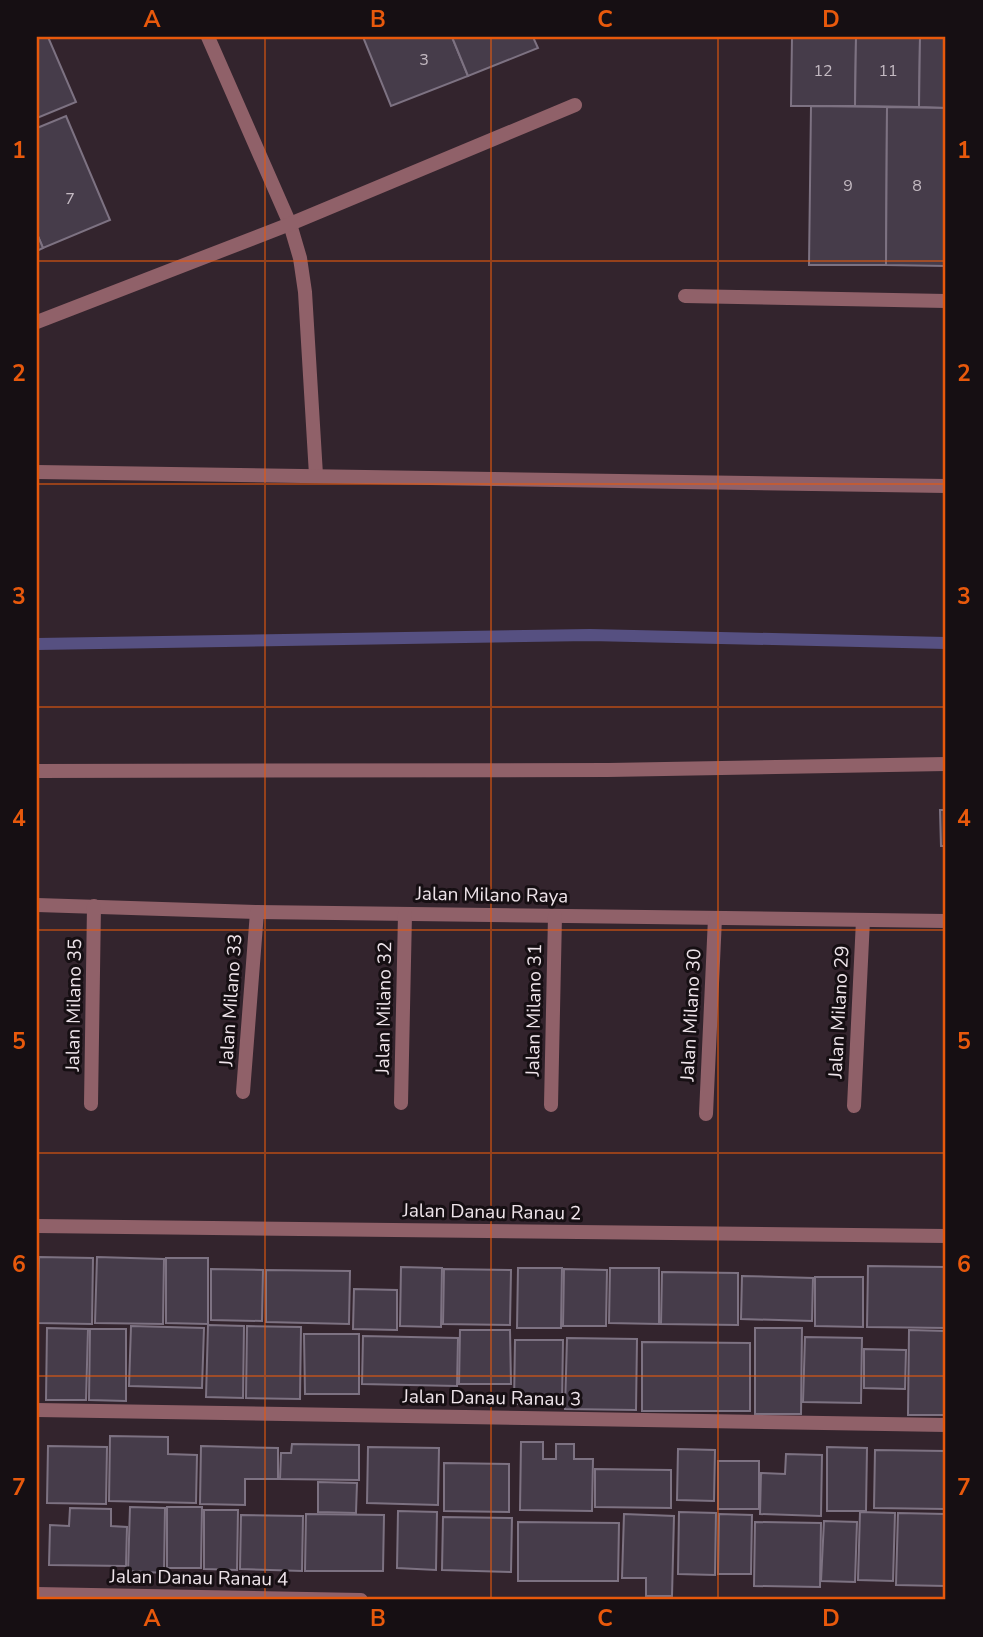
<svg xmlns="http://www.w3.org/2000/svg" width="983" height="1637" viewBox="0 0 983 1637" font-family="'Nunito Sans',sans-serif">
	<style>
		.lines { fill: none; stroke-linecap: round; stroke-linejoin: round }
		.stream { stroke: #565081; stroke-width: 12 }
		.building { fill: #463c4a; stroke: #7d7282; stroke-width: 2 }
		.street { stroke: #906169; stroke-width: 14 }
		.grid { fill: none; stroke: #e8590c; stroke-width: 2; stroke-opacity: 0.55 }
		.labels { text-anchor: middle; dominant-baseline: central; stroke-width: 6; stroke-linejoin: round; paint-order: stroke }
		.number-label { font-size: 16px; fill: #c4bac2 }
		.street-label { font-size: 19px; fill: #eee4ea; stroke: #160f13 }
		.neatline { fill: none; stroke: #e8590c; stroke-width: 2.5 }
		.grid-label { font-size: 23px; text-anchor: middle; font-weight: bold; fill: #e8590c }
	</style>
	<rect width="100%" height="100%" fill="#33242d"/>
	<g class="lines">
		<!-- stream -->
		<polyline class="stream" points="37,644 590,635 946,643"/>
	</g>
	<!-- building -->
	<g class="building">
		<polygon points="37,37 48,37 76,102 37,118"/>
		<polygon points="363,37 452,37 468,76 391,106"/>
		<polygon points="452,37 533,37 538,48 468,76"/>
		<polygon points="792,37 856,37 855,106 791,106"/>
		<polygon points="856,37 920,37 919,107 855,106"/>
		<polygon points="920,37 946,37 946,108 919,107"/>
		<polygon points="811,106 887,107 886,265 809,265"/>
		<polygon points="887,107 946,108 946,266 886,265"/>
		<polygon points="66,116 110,220 43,248 37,234 37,128"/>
		<polygon points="37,234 43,248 37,251"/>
		<polygon points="940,810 946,810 946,846 941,846"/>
		<polygon points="39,1257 93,1258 92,1324 38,1323"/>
		<polygon points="97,1257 164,1259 163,1324 95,1323"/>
		<polygon points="166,1258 208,1258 208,1324 166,1323"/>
		<polygon points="868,1266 946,1267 946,1328 867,1327"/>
		<polygon points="401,1267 442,1268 441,1327 400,1326"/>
		<polygon points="518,1268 562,1268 561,1328 517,1328"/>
		<polygon points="610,1268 659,1268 659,1324 609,1323"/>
		<polygon points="211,1269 263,1270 262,1321 211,1320"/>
		<polygon points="444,1269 511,1270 510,1325 443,1324"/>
		<polygon points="564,1269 607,1270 606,1326 563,1326"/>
		<polygon points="266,1270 350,1271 349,1324 266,1322"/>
		<polygon points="662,1272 738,1273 738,1325 661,1324"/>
		<polygon points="742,1276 813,1278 812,1321 741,1319"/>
		<polygon points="815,1277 863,1277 863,1327 815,1326"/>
		<polygon points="354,1289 397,1290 397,1330 353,1329"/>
		<polygon points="208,1325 244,1326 243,1398 206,1397"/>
		<polygon points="131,1326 204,1328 202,1388 129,1386"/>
		<polygon points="247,1326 301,1327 300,1399 246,1398"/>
		<polygon points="47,1328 88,1329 86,1400 46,1400"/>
		<polygon points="755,1328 802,1328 801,1414 755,1414"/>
		<polygon points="90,1329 126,1329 126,1401 89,1400"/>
		<polygon points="460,1330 510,1330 511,1384 459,1384"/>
		<polygon points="909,1330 946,1331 946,1415 908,1415"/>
		<polygon points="304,1334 359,1334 359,1394 305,1394"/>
		<polygon points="363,1336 458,1338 457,1386 362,1384"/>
		<polygon points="805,1337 862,1338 861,1403 803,1402"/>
		<polygon points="567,1338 637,1339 636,1410 565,1409"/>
		<polygon points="515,1340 563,1340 562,1405 514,1404"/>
		<polygon points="642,1342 750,1343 750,1411 642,1411"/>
		<polygon points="864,1349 906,1350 905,1389 864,1388"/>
		<polygon points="110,1436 168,1437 168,1454 197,1455 196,1503 109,1501"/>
		<polygon points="521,1442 543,1442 543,1459 556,1459 556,1444 574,1444 574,1459 593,1459 592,1511 520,1510"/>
		<polygon points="292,1444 359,1445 359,1480 280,1479 281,1453 291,1453"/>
		<polygon points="48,1446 107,1447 106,1504 47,1503"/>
		<polygon points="201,1446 278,1448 278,1479 245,1479 245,1505 200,1504"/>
		<polygon points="368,1447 439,1448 438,1505 367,1503"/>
		<polygon points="827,1447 867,1448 866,1511 827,1511"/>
		<polygon points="678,1449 715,1450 714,1501 677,1500"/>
		<polygon points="875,1450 946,1451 946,1509 874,1508"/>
		<polygon points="786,1454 822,1455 821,1516 760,1514 761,1473 785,1474"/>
		<rect x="718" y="1461" width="41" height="48"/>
		<polygon points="444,1463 509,1464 509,1512 444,1511"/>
		<polygon points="595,1469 671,1470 671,1508 595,1507"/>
		<polygon points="318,1482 357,1483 356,1513 318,1512"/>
		<polygon points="130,1507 165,1508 164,1573 128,1571"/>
		<polygon points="167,1507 202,1507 201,1568 167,1568"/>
		<polygon points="70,1508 111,1509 111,1526 127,1527 126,1566 49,1565 50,1525 69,1526"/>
		<polygon points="204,1510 238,1510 237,1570 204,1569"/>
		<polygon points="398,1511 437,1512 436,1570 397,1568"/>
		<polygon points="679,1512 716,1513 715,1575 678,1574"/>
		<polygon points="860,1512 895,1513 893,1581 858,1580"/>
		<polygon points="898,1513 946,1514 946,1586 896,1585"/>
		<polygon points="306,1514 384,1515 383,1571 305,1571"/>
		<polygon points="624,1514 674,1516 672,1596 646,1596 646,1578 622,1578"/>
		<polygon points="719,1514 752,1515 751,1574 718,1574"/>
		<polygon points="241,1515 303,1516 302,1571 240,1569"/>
		<polygon points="443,1517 512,1518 511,1572 442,1570"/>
		<polygon points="824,1521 857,1522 855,1582 821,1581"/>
		<polygon points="518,1522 619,1523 618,1581 518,1581"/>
		<polygon points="755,1522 821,1523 820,1587 754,1586"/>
	</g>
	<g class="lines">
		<!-- street -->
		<g class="street">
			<polyline points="208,37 290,224 300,258 305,292 316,475"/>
			<polyline points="685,296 946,301"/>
			<polyline points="37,322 290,224 575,105"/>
			<polyline points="37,472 946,486"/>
			<polyline points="37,771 608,770 946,764"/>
			<polyline points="37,905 257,912 946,921"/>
			<polyline points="243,1092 257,912"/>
			<polyline points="401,1103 405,914"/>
			<polyline points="91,1104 94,906"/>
			<polyline points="551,1105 555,916"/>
			<polyline points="854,1106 863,920"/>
			<polyline points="706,1114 715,918"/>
			<polyline points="37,1226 946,1236"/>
			<polyline points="37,1410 946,1425"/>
			<polyline points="37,1594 361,1600"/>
		</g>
	</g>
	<!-- grid -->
	<path class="grid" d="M265,37v1563M491,37v1563M718,37v1563M37,261h909M37,484h909M37,707h909M37,930h909M37,1153h909M37,1376h909"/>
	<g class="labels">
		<!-- number labels -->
		<g class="number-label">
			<text x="424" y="60">3</text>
			<text x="823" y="71">12</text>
			<text x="888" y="71">11</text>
			<text x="848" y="186">9</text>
			<text x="917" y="186">8</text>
			<text x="70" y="199">7</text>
		</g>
		<!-- street labels -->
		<g class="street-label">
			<text transform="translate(492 895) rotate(1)">Jalan Milano Raya</text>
			<text transform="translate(231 1000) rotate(-86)">Jalan Milano 33</text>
			<text transform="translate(74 1005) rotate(-89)">Jalan Milano 35</text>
			<text transform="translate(384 1008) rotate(-89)">Jalan Milano 32</text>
			<text transform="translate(534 1010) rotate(-89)">Jalan Milano 31</text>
			<text transform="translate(839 1012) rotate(-87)">Jalan Milano 29</text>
			<text transform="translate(691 1015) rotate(-87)">Jalan Milano 30</text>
			<text transform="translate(492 1212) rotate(1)">Jalan Danau Ranau 2</text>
			<text transform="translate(492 1398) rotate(1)">Jalan Danau Ranau 3</text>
			<text transform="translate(199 1578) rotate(1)">Jalan Danau Ranau 4</text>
		</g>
	</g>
	<!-- border -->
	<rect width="983" height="1637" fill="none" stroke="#160f13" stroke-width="77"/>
	<rect x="38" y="38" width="906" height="1560" class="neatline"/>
	<g class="grid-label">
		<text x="152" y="27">A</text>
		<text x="378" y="27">B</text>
		<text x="605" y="27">C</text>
		<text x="831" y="27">D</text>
		<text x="19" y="158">1</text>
		<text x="964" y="158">1</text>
		<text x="19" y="381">2</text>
		<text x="964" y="381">2</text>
		<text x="19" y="604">3</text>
		<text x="964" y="604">3</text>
		<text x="19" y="826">4</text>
		<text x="964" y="826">4</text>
		<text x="19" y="1049">5</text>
		<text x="964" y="1049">5</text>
		<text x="19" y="1272">6</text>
		<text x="964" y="1272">6</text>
		<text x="19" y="1495">7</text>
		<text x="964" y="1495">7</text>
		<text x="152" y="1626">A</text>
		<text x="378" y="1626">B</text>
		<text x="605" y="1626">C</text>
		<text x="831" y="1626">D</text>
	</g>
</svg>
